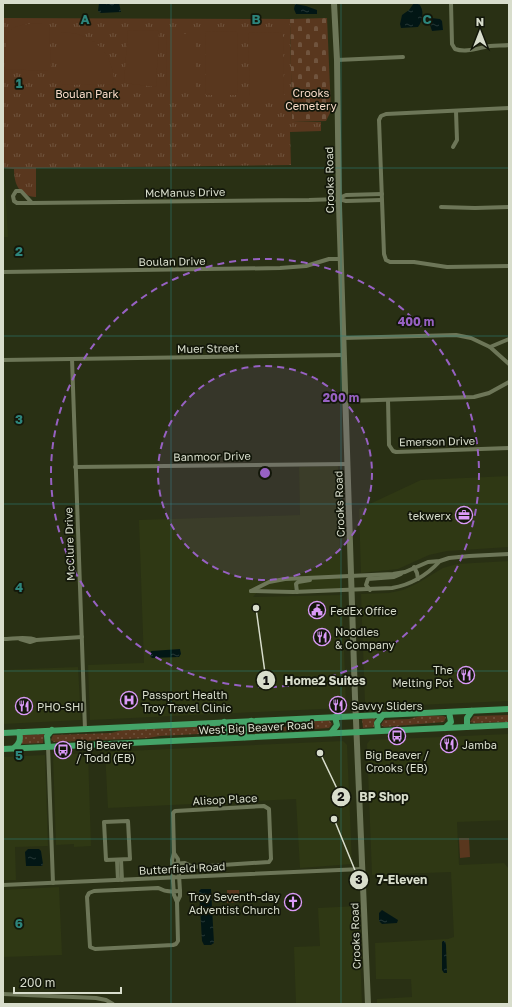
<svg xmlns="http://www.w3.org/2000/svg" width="512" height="1007" viewBox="0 0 512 1007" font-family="'Golos Text',sans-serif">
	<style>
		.built { fill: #2f3814 }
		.grass { fill: url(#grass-dots) }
		.cemetery { fill: url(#cemetery-stones) }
		.park { fill: url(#park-tufts) }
		.garden { fill: #59371e }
		.water { fill: url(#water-ripples) }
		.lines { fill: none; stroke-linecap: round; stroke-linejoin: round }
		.minor { stroke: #6d7658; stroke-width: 4 }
		.secondary { stroke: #6d7658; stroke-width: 6 }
		.primary { stroke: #44a468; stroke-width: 6 }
		.grid { fill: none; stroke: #2d857c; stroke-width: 1; stroke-opacity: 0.55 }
		.ring { fill: none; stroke: #9761c3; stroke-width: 2; stroke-dasharray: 7 5 }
		.labels { text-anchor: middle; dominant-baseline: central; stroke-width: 3.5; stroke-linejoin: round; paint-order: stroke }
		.park-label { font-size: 11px; fill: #f8dbc9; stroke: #13170a }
		.street-label { font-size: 11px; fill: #d8ddcc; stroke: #13170a }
		.poi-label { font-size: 11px; fill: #d8ddcc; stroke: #13170a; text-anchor: start }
		.grid-label { font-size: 13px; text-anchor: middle; font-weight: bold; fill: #2d857c; stroke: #13170a; stroke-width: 3.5; stroke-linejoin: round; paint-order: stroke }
		.centre { fill: #9761c3; stroke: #13170a; stroke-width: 2 }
		.ring-label { font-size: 12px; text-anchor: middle; font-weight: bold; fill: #9761c3; stroke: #13170a; stroke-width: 3.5; stroke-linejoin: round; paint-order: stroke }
		.leader { fill: none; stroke: #d8ddcc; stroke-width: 1.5 }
		.callout-dot { fill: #d8ddcc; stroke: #13170a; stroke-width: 1.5 }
		.mark-label { font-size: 12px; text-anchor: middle; font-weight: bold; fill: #111 }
		.callout-label { font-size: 12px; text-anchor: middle; font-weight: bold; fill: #d8ddcc; stroke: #13170a; stroke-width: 3.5; stroke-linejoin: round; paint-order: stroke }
	</style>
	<defs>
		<pattern id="grass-dots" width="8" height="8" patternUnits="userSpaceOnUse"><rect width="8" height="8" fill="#59371e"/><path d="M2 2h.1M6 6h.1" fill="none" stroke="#70543e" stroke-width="1.8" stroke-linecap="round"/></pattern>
		<pattern id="cemetery-stones" width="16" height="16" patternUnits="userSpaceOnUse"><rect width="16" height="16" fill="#59371e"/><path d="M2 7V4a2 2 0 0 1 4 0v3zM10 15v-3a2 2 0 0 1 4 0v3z" fill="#70543e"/></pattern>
		<pattern id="park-tufts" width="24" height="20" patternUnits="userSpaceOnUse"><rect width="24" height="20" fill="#59371e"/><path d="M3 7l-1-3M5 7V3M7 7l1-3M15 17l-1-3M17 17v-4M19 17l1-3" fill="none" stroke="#70543e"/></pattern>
		<pattern id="water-ripples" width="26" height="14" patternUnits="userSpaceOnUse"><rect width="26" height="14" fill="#021615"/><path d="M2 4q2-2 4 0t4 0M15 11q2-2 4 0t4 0" fill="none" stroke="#263736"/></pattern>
	</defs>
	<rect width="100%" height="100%" fill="#293014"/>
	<!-- built -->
	<g class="built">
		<polygon points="3,168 4,168 8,237 3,237"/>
		<polygon points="338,466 341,589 302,590 260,589 253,597 342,595 346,704 342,708 90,720 88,665 144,663 139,520 300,515 299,467"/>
		<polygon points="509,476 509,547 447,551 429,555 398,569 361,573 359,509 421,480"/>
		<polygon points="509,561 509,701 370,707 365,703 361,594 389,593 403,590 418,583 443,568 457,564"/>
		<polygon points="78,667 81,720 3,724 3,670"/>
		<polygon points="509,734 509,820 457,822 459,865 504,863 509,869 509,1004 377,1004 377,999 412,997 411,979 376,979 375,943 448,939 454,937 451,872 372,875 367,744 370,740"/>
		<polygon points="343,741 347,745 352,864 300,868 296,799 108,808 105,752"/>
		<polygon points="88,753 91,846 74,847 74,844 56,845 53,755"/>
		<polygon points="45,755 48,846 15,847 16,880 3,880 3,757"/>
		<polygon points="59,887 62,955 3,957 3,890"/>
		<polygon points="358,906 362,1004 296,1004 294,947 320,946 318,908"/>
	</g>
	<!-- grass -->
	<g class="grass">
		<polygon points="509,715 509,722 474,723 470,722 474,716"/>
		<polygon points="421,716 443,716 446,717 444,722 384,727 381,725 384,720 409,719"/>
		<polygon points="375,718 374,727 363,728 362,719"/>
		<polygon points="329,720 332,724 329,728 251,733 248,731 248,730 251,728 303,726 315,721"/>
		<polygon points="219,726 222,729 218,733 160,736 148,738 54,742 51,740 53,735 111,733 124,730"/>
		<polygon points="44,734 43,743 22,744 22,735"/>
	</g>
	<!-- cemetery -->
	<polygon class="cemetery" points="327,18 331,111 326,121 292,122 290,19"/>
	<!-- park -->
	<g class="park">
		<path d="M3,18l287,1 2,103h29v9l-31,1 1,33 -255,3v29c-17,-1 -22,-13 -22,-28l-11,-1z"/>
		<polygon points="227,890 239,890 240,902 227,903"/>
	</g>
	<!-- garden -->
	<g class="garden">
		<path d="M49,24l2,44 -3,3 -44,-2 3,-34c6,-14 30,-11 42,-11z"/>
		<polygon points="128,30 159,31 156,87 124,83"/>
		<polygon points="237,31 238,95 206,95 205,32"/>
		<path d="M60,32c32,0 54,20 54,52l-51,1 -3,-4z"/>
		<polygon points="283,32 284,97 250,97 248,33"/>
		<polygon points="166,34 196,34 196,88 167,88"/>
		<polygon points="459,838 469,838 470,857 460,858"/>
	</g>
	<!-- water -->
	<g class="water">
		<polygon points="99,3 119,3 121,12 101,13 98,11"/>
		<path d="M414,3h4c7,6 5,18 0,24l-17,1 -1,-4 2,-9 7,-5z"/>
		<polygon points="295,4 306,6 317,10 317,14 296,14 294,9"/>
		<polygon points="431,18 440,19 442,21 443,30 432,31 429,22"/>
		<polygon points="180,649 181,654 179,657 152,658 150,656 151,651"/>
		<polygon points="28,849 39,849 41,851 43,864 42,866 26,866 25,852"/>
		<polygon points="201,889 211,889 214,943 211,945 204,945 202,941 199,891"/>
		<polygon points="382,910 398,920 397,923 382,924 379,921 379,913"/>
		<polygon points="443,941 445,941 446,945 447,973 444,973 442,970 442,942"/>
	</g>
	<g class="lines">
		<!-- minor -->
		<g class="minor">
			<path d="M451,3l1,41 3,5c11,4 23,-1 35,-3 6,-1 13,0 19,-1"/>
			<polyline points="337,60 403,57"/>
			<polyline points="509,108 386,114 381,116 379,120 384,254 386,260 390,262 414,262 447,267 509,266"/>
			<polyline points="453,147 457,140 456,111"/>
			<polyline points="339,198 346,195 382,194"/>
			<polyline points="32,203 21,191 16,191 13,196 14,201 17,203 32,203 309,200 339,199 346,201 382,200"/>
			<polyline points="441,207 475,208 509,207"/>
			<polyline points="3,272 280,268 306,266 329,259 341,259"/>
			<polyline points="343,338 456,335 471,338 490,347 509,339"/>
			<polyline points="490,347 509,364"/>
			<polyline points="72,359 85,729"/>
			<polyline points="3,360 344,355"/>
			<polyline points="388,400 389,445 393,451 396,452 509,448"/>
			<polyline points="346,401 474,397 489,393 509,382"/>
			<polyline points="75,467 348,464"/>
			<polyline points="414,567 417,573 418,579"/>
			<polyline points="370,590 366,585 368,579 394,577 401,574"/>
			<polyline points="251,591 269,582 285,579 393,574 405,572 428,562 440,561 449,558 469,556 509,554"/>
			<path d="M251,591l42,1 99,-4c18,-3 35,-13 48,-27"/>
			<polyline points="297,592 296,584 298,582 310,580"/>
			<path d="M3,639c10,0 25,-3 33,1"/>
			<polyline points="20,639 30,642 36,640 82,637"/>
			<polyline points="48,746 53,883"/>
			<polygon points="128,821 130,859 106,860 104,822"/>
			<polyline points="174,853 178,859 180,891 180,896 177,902"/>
			<polyline points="117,860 118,880"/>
			<polyline points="121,860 122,880"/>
			<path d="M172,864l13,-1 8,4 76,-5 2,-3 -2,-50 -5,-3 -89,5 -2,2 1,40 -2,7 1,21 1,14 3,7 1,39 -2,3 -3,1 -78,4 -5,-2 -3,-50 2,-4 5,-2 64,-3c4,1 5,3 9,3 4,1 9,0 13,0"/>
			<polyline points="3,885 362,869"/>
			<polyline points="3,994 96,998 106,1000 113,1004"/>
		</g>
		<!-- secondary -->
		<polyline class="secondary" points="334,3 337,60 339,205 355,697 368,1004"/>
		<!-- primary -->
		<g class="primary">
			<polyline points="467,727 467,718 472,711"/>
			<polyline points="445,728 451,722 449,712"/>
			<polyline points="378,731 377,723 383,715"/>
			<polyline points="3,733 509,709"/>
			<polyline points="331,733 337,725 335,717"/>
			<path d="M245,737c-4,-7 0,-12 6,-16"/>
			<path d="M221,738c5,-5 7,-9 3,-16"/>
			<polyline points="48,746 47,736 52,730"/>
			<path d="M14,748c6,-5 7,-9 5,-16"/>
			<polyline points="3,749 509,725"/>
		</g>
	</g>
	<!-- grid -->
	<path class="grid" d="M171,3v1001M341,3v1001M3,168h506M3,336h506M3,504h506M3,671h506M3,839h506"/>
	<!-- distance rings -->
	<circle cx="265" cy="473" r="107" fill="#9761c3" fill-opacity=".12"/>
	<g class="ring">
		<circle cx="265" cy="473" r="107"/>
		<circle cx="265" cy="473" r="214"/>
	</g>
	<!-- icons -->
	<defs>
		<g id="office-ring" transform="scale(0.9)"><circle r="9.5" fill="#13170a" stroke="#da9af7" stroke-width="1.5"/><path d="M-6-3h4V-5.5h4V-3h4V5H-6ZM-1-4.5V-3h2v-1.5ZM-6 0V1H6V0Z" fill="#da9af7"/></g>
		<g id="civic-ring" transform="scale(0.9)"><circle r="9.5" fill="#13170a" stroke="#da9af7" stroke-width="1.5"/><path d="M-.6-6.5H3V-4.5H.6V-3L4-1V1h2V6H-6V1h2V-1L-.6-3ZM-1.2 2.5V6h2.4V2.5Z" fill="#da9af7"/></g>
		<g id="restaurant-ring" transform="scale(0.9)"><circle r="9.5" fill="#13170a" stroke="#da9af7" stroke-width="1.5"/><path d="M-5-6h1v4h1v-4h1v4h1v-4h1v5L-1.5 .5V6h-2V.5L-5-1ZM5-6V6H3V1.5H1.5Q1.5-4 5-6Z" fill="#da9af7"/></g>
		<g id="hospital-ring" transform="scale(0.9)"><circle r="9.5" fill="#13170a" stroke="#da9af7" stroke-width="1.5"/><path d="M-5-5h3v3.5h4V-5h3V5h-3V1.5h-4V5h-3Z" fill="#da9af7"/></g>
		<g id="bus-ring" transform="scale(0.9)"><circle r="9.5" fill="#13170a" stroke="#da9af7" stroke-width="1.5"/><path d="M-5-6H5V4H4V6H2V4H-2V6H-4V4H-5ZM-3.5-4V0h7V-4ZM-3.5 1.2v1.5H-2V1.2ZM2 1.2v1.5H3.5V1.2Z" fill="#da9af7"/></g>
		<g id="church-ring" transform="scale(0.9)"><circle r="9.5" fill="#13170a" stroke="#da9af7" stroke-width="1.5"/><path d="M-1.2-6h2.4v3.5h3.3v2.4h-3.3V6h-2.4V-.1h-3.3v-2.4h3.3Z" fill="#da9af7"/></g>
	</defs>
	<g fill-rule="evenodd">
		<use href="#office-ring" x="464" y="515"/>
		<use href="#civic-ring" x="317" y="610"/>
		<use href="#restaurant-ring" x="322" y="637"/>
		<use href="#restaurant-ring" x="466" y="675"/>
		<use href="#hospital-ring" x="129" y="700"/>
		<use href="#restaurant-ring" x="338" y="705"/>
		<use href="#restaurant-ring" x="24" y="706"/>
		<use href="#bus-ring" x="397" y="736"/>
		<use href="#restaurant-ring" x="449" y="744"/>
		<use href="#bus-ring" x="63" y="750"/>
		<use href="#church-ring" x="293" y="902"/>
	</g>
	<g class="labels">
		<!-- park labels -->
		<g class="park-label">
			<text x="311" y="92">Crooks<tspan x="311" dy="13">Cemetery</tspan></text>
			<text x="87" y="93">Boulan Park</text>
		</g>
		<!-- street labels -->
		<g class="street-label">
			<text transform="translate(329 180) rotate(-91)">Crooks Road</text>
			<text transform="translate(185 192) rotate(-1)">McManus Drive</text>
			<text transform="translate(172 261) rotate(-1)">Boulan Drive</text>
			<text transform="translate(208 348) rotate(-1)">Muer Street</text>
			<text transform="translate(437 441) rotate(-1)">Emerson Drive</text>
			<text transform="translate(212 456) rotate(-1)">Banmoor Drive</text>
			<text transform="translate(339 504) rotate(-92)">Crooks Road</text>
			<text transform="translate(69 544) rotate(-92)">McClure Drive</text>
			<text transform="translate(256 727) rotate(-3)">West Big Beaver Road</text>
			<text transform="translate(225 799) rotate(-3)">Alisop Place</text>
			<text transform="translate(182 868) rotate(-3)">Butterfield Road</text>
			<text transform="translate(355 936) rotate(-92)">Crooks Road</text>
		</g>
		<!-- poi labels -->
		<g class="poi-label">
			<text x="451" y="515" text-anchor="end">tekwerx</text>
			<text x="330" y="610">FedEx Office</text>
			<text x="335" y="631">Noodles<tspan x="335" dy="13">&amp; Company</tspan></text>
			<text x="453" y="669" text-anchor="end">The<tspan x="453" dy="13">Melting Pot</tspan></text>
			<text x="142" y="694">Passport Health<tspan x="142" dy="13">Troy Travel Clinic</tspan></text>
			<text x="351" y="705">Savvy Sliders</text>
			<text x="37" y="706">PHO-SHI</text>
			<text x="76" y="744">Big Beaver<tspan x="76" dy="13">/ Todd (EB)</tspan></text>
			<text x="462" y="744">Jamba</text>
			<text x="397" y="754" text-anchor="middle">Big Beaver /<tspan x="397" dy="13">Crooks (EB)</tspan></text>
			<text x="280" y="896" text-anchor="end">Troy Seventh-day<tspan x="280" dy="13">Adventist Church</tspan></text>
		</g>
	</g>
	<g class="grid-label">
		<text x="85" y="24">A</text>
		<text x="256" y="24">B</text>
		<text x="427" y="24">C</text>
		<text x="19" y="88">1</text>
		<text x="19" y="256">2</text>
		<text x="19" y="424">3</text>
		<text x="19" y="592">4</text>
		<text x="19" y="760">5</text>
		<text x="19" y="928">6</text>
	</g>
	<circle cx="265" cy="473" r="6" class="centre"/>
	<g class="ring-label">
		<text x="416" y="326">400 m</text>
		<text x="341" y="402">200 m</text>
	</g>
	<!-- callouts -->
	<path class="leader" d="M256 608L266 680M320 753L341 797M334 819L359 880"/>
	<g class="callout-dot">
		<circle cx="256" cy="608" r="4"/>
		<circle cx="320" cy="753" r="4"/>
		<circle cx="334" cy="819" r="4"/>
		<circle cx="266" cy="680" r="10"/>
		<circle cx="341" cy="797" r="10"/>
		<circle cx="359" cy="880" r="10"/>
	</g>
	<g class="mark-label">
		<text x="266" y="685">1</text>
		<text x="341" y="801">2</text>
		<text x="359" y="884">3</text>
	</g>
	<g class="callout-label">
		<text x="325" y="685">Home2 Suites</text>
		<text x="384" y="801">BP Shop</text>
		<text x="402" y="884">7-Eleven</text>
	</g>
	<!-- border -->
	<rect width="512" height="1007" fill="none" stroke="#d8ddcc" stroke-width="8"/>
	<!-- north arrow -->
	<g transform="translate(480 32)" stroke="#13170a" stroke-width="3" paint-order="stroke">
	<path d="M0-3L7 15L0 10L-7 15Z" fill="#d8ddcc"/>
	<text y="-6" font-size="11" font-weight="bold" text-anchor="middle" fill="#d8ddcc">N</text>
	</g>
	<!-- scale -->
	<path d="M14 987v6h107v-6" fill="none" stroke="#d8ddcc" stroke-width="2"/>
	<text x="20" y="987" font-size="12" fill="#d8ddcc" stroke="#13170a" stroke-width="3" paint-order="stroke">200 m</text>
</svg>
